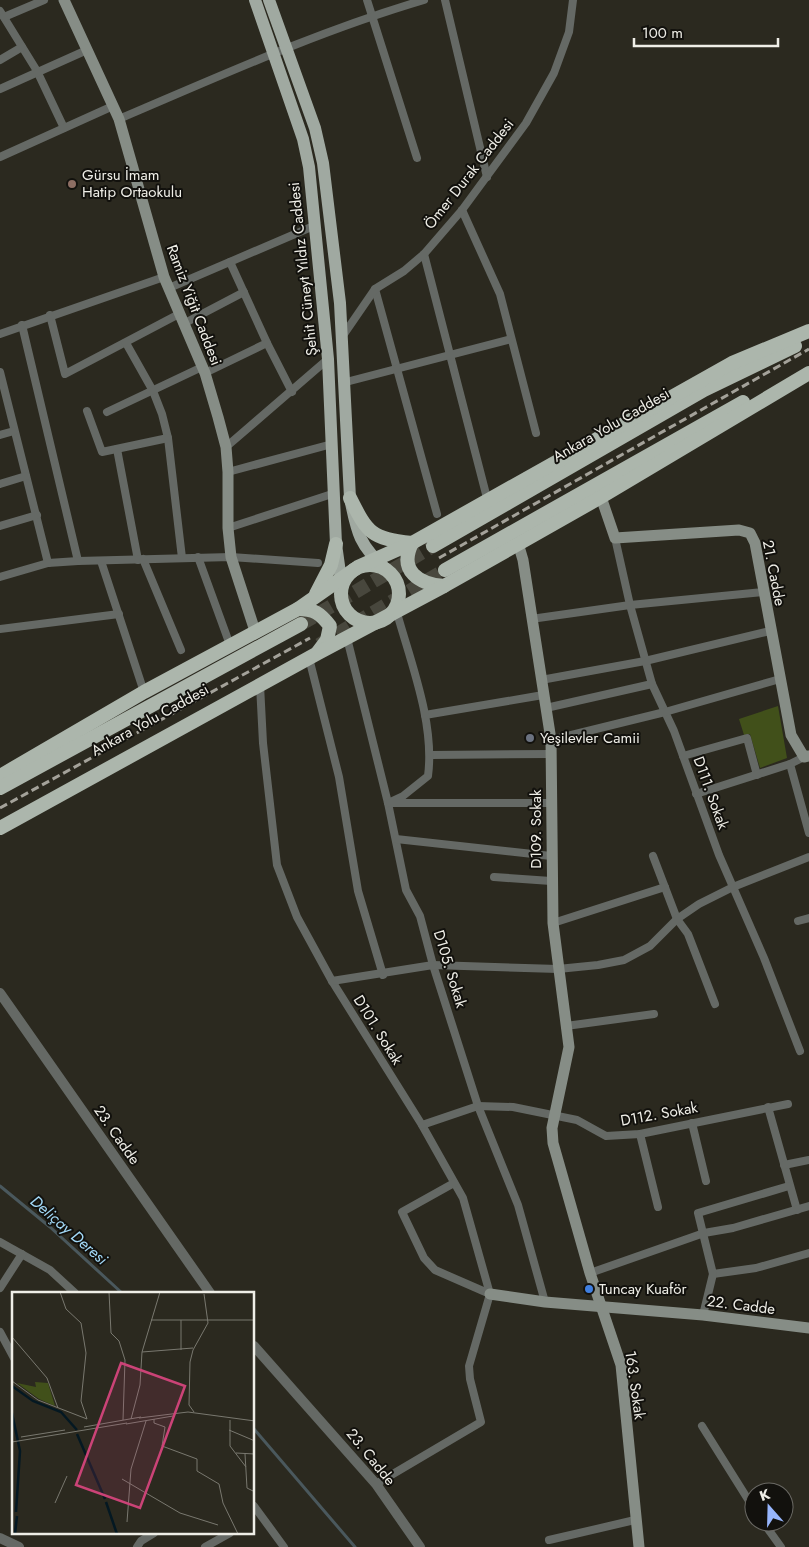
<svg xmlns="http://www.w3.org/2000/svg" width="809" height="1547" viewBox="0 0 809 1547" font-family="Jost,sans-serif">
	<style>
		.green { fill: #41501a }
		.lines { fill: none; stroke-linecap: round; stroke-linejoin: round }
		.stream { stroke: #4a585d; stroke-width: 3 }
		.trunk-tunnel { stroke: #48473d; stroke-width: 14; stroke-dasharray: 14 7; stroke-linecap: butt }
		.minor { stroke: #656965; stroke-width: 8 }
		.tertiary { stroke: #656965; stroke-width: 10 }
		.secondary { stroke: #868d86; stroke-width: 11 }
		.primary { stroke: #a0a9a1; stroke-width: 12 }
		.trunk { stroke: #acb6ac; stroke-width: 14 }
		.rail { stroke: #a4a29a; stroke-width: 3; stroke-dasharray: 8 4; stroke-linecap: butt }
		.education-dot { fill: #8d6e63; stroke: #12110d; stroke-width: 2 }
		.worship-dot { fill: #6b7280; stroke: #12110d; stroke-width: 2 }
		.shop-dot { fill: #3f7fe0; stroke: #12110d; stroke-width: 2 }
		.labels { text-anchor: middle; dominant-baseline: central; stroke-width: 4; stroke-linejoin: round; paint-order: stroke }
		.street-label { font-size: 15px; fill: #efeee7; stroke: #12110d }
		.poi-label { font-size: 15px; fill: #efeee7; stroke: #12110d; text-anchor: start }
		.water-label { font-size: 16px; font-style: italic; fill: #a2d8f6; stroke: #12110d }
		.inset-river { fill: none; stroke: #041822; stroke-width: 2.5 }
		.inset-road { fill: none; stroke: #79786f; stroke-width: 1 }
		.view { fill: #cb4377; fill-opacity: 0.15; stroke: #cb4377; stroke-width: 2.5 }
		.inset-edge { fill: none; stroke: #efeee7; stroke-width: 2.5 }
	</style>
	<rect width="100%" height="100%" fill="#2b291f"/>
	<!-- green -->
	<polygon class="green" points="778,706 787,758 760,768 750,734 744,735 739,719"/>
	<g class="lines">
		<!-- stream -->
		<g class="stream">
			<polyline points="0,1186 50,1227 122,1293"/>
			<polyline points="254,1429 355,1547"/>
		</g>
		<!-- trunk-tunnel -->
		<g class="trunk-tunnel">
			<polyline points="301,624 433,546"/>
			<polyline points="319,645 445,570"/>
		</g>
		<!-- minor -->
		<g class="minor">
			<polyline points="367,0 417,158"/>
			<polyline points="445,0 487,177"/>
			<polyline points="0,11 37,71 64,128"/>
			<polyline points="4,17 44,0"/>
			<polyline points="0,60 22,47"/>
			<polyline points="0,89 87,50"/>
			<path d="M119,119c101,-43 200,-88 305,-119"/>
			<polyline points="0,157 113,106"/>
			<polyline points="462,210 500,294 536,433"/>
			<polyline points="424,254 487,498"/>
			<polyline points="230,262 267,343 292,392"/>
			<polyline points="169,288 316,225"/>
			<polyline points="375,289 437,514"/>
			<polyline points="50,315 65,374 179,314"/>
			<polyline points="183,324 244,292"/>
			<polyline points="22,325 78,561"/>
			<polyline points="0,334 164,277"/>
			<polyline points="342,337 375,289 404,271 424,254 462,210 526,123 554,73 569,32 573,0"/>
			<polyline points="126,343 153,391 162,414 168,438 182,558"/>
			<polyline points="0,372 48,563"/>
			<polyline points="205,373 267,343"/>
			<polyline points="346,382 511,339"/>
			<polyline points="87,411 102,452 168,438"/>
			<polyline points="107,412 202,367"/>
			<polyline points="0,435 14,431"/>
			<polyline points="226,447 328,359"/>
			<polyline points="117,449 138,560"/>
			<polyline points="228,472 332,444"/>
			<polyline points="0,484 26,476"/>
			<polyline points="0,526 37,515"/>
			<polyline points="228,528 335,493"/>
			<polyline points="615,538 630,605 652,684 674,731 719,855 764,958 800,1051"/>
			<polyline points="198,557 230,645"/>
			<polyline points="143,559 181,650"/>
			<polyline points="101,561 144,692"/>
			<polyline points="0,577 48,563 78,561 231,557 318,563"/>
			<polyline points="531,619 630,605 763,592"/>
			<polyline points="0,629 119,614"/>
			<polyline points="347,638 388,803 406,890 420,916 433,965 478,1106 518,1205 545,1302"/>
			<polyline points="309,658 339,777 358,891 383,975"/>
			<polyline points="541,680 645,661 770,631"/>
			<polyline points="260,685 263,743 277,865 297,917 332,981 422,1125 463,1198 490,1294 469,1366 470,1379 481,1422 376,1484"/>
			<polyline points="546,708 652,684"/>
			<polyline points="425,715 543,695"/>
			<polyline points="551,740 665,712 780,679"/>
			<polyline points="431,755 551,754"/>
			<polyline points="683,756 747,738 757,775"/>
			<polyline points="790,764 809,833"/>
			<polyline points="696,794 790,764 804,757"/>
			<path d="M388,803l15,-7 25,-20c7,-52 -17,-113 -31,-163"/>
			<polyline points="390,803 550,803"/>
			<polyline points="396,839 551,856"/>
			<polyline points="653,856 677,919 688,934 715,1004"/>
			<polyline points="494,877 551,881"/>
			<polyline points="798,921 809,918"/>
			<polyline points="553,923 665,887"/>
			<polyline points="332,981 433,965 558,969 598,965 624,960 650,946 677,919 699,904 733,887 809,857"/>
			<polyline points="566,1026 654,1014"/>
			<polyline points="768,1107 797,1210"/>
			<polyline points="692,1123 706,1181"/>
			<polyline points="422,1125 478,1106 513,1107 577,1120 606,1136 640,1134 788,1104"/>
			<polyline points="640,1134 658,1207"/>
			<polyline points="784,1165 809,1160"/>
			<polyline points="454,1183 402,1212 424,1258 435,1270 490,1294"/>
			<polyline points="0,1242 50,1270 75,1293"/>
			<polyline points="590,1273 704,1233 733,1228 809,1206"/>
			<polyline points="713,1274 756,1268 809,1253"/>
			<polyline points="0,1288 22,1254"/>
			<polyline points="703,1315 713,1274 698,1213 789,1186"/>
			<polyline points="0,1332 14,1358"/>
			<polyline points="702,1426 754,1509"/>
			<polyline points="254,1506 284,1547"/>
			<polyline points="763,1522 781,1547"/>
			<polyline points="549,1540 635,1520"/>
			<polyline points="137,1547 141,1541 154,1533"/>
			<polyline points="205,1547 230,1533"/>
		</g>
		<!-- tertiary -->
		<g class="tertiary">
			<polyline points="0,993 210,1293"/>
			<polyline points="254,1346 376,1484 420,1547"/>
			<polyline points="0,1538 19,1547"/>
		</g>
		<!-- secondary -->
		<g class="secondary">
			<polyline points="64,0 119,119 164,277 205,373 218,417 226,447 228,472 228,528 231,557 255,631"/>
			<polyline points="601,497 615,538 739,530 750,533 755,543 791,735 804,757 809,756"/>
			<polyline points="518,543 523,560 551,740 553,923 569,1047 552,1128 553,1143 590,1273 621,1365 639,1547"/>
			<polyline points="490,1294 545,1302 703,1315 809,1328"/>
		</g>
		<!-- primary -->
		<g class="primary">
			<polyline points="255,0 303,139 309,167 328,359 336,544 342,587"/>
			<path d="M269,0l46,128 8,35 17,140 10,195c7,35 9,47 36,71"/>
		</g>
		<!-- trunk -->
		<g class="trunk">
			<path d="M350,498c18,36 21,40 62,45 -14,28 7,41 32,43"/>
			<polyline points="433,546 704,390 795,346"/>
			<circle cx="370" cy="594" r="29"/>
			<polyline points="445,570 743,402"/>
			<polyline points="316,594 331,565 336,544"/>
			<path d="M298,609c16,0 22,4 32,17l-3,14 -9,12"/>
			<polyline points="0,776 144,692 298,609 358,567 412,543 732,363 809,331"/>
			<polyline points="0,788 301,624"/>
			<polyline points="0,828 318,653 444,586 601,497 809,373"/>
		</g>
		<!-- rail -->
		<g class="rail">
			<polyline points="439,558 809,349"/>
			<polyline points="0,808 310,638"/>
		</g>
	</g>
	<!-- markers -->
	<circle class="education-dot" cx="72" cy="184" r="5"/>
	<circle class="worship-dot" cx="530" cy="738" r="5"/>
	<circle class="shop-dot" cx="589" cy="1289" r="5"/>
	<g class="labels">
		<!-- street labels -->
		<g class="street-label">
			<text transform="translate(469 174) rotate(-52)">Ömer Durak Caddesi</text>
			<text transform="translate(303 269) rotate(-96)">Şehit Cüneyt Yıldız Caddesi</text>
			<text transform="translate(194 305) rotate(69)">Ramiz Yiğit Caddesi</text>
			<text transform="translate(611 425) rotate(-30)">Ankara Yolu Caddesi</text>
			<text transform="translate(774 573) rotate(79)">21. Cadde</text>
			<text transform="translate(150 720) rotate(-29)">Ankara Yolu Caddesi</text>
			<text transform="translate(711 793) rotate(70)">D111. Sokak</text>
			<text transform="translate(536 829) rotate(-90)">D109. Sokak</text>
			<text transform="translate(450 969) rotate(73)">D105. Sokak</text>
			<text transform="translate(378 1030) rotate(58)">D101. Sokak</text>
			<text transform="translate(659 1114) rotate(-10)">D112. Sokak</text>
			<text transform="translate(117 1135) rotate(55)">23. Cadde</text>
			<text transform="translate(741 1305) rotate(7)">22. Cadde</text>
			<text transform="translate(635 1385) rotate(82)">163. Sokak</text>
			<text transform="translate(371 1457) rotate(51)">23. Cadde</text>
		</g>
		<!-- poi labels -->
		<g class="poi-label">
			<text x="82" y="175">Gürsu İmam<tspan x="82" dy="17">Hatip Ortaokulu</tspan></text>
			<text x="540" y="738">Yeşilevler Camii</text>
			<text x="599" y="1289">Tuncay Kuaför</text>
		</g>
		<!-- water labels -->
		<g class="water-label">
			<text transform="translate(69 1230) rotate(41)">Deliçay Deresi</text>
		</g>
	</g>
	<!-- overview -->
	<g transform="translate(12 1292)">
		<rect width="242" height="242" fill="#2b291f"/>
		<path d="M23,90l13,1 7,23 -16,-7 -22,-16 19,4z" fill="#41501a"/>
		<path class="inset-river" d="M0,94l21,15 28,11 16,18M0,121l8,38 -4,61M65,142l28,65M94,210l11,32M3,242l2,-18"/>
		<path class="inset-road" d="M97,0l2,41 8,8 6,19 -2,60M139,28h104M0,45l35,41 11,30M169,58v-30M130,60l51,-4M0,89l26,19 49,19 -6,-18 5,-48 -5,-30 -15,-14 -6,-17M182,120l-5,-7 1,-43 3,-12 15,-27 -4,-29M127,126l49,-6 67,9M119,127l9,-34 2,-33 18,-60M142,127v4l11,4 -3,19 35,13v12l22,13 4,19 15,31M218,128v26l16,21M114,132l47,-8M72,135l57,-10M217,138l26,11M9,145l44,-7M0,150l115,-19M224,161l19,1M233,162l2,34 8,4M110,187l58,34 38,12M43,211l12,-27M115,230l4,-53 15,-48"/>
		<path class="view" d="M109,71l64,23 -45,122 -64,-23z"/>
		<rect width="242" height="242" class="inset-edge"/>
	</g>
	<!-- north arrow -->
	<g transform="translate(769 1507) rotate(340)"><circle r="24" fill="#12110d" stroke="#6a6964"/>
	<path d="M0-4L9 19L0 12L-9 19Z" fill="#97b6fd"/>
	<text y="-8" font-size="14" font-weight="bold" text-anchor="middle" fill="#efeee7">K</text>
	</g>
	<!-- scale -->
	<path d="M634 38v8h144v-8" fill="none" stroke="#efeee7" stroke-width="2.5"/>
	<text x="642" y="38" font-size="15" fill="#efeee7" stroke="#12110d" stroke-width="4" paint-order="stroke">100 m</text>
</svg>
